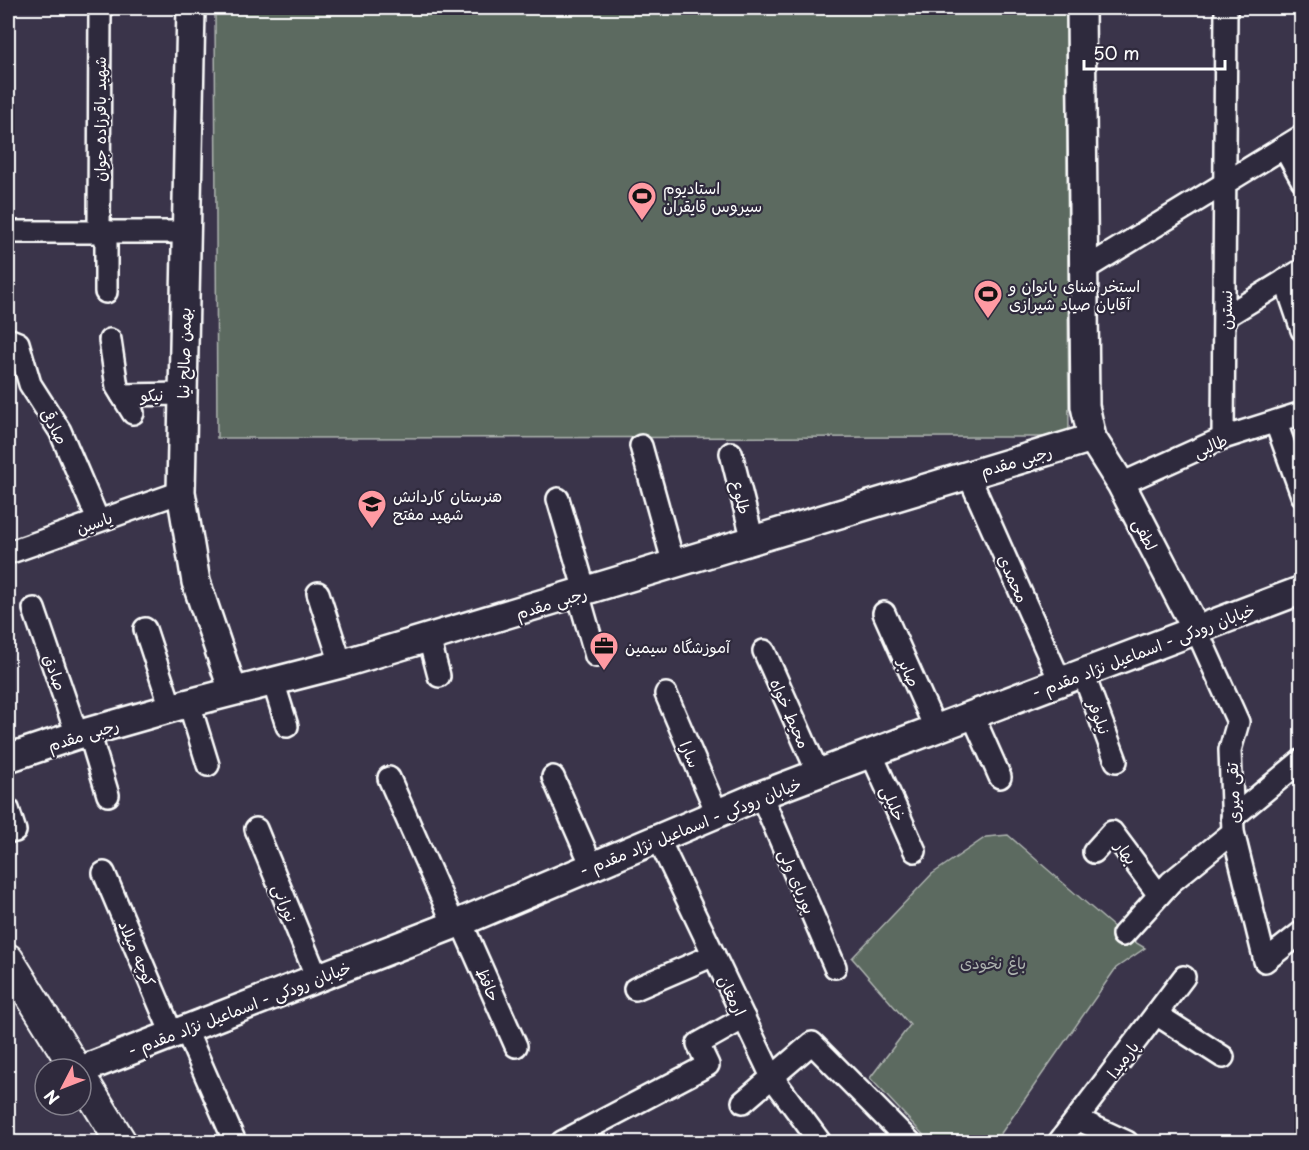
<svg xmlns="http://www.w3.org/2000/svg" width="1309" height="1150" viewBox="0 0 1309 1150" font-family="'Playpen Sans','Playpen Sans Arabic',sans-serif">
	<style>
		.green { fill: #5c6a60; stroke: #aeb4b0; stroke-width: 1.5 }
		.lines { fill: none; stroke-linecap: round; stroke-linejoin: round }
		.minor-casing { stroke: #fff; stroke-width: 26 }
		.tertiary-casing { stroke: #fff; stroke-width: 32 }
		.secondary-casing { stroke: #fff; stroke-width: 34 }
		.minor { stroke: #2f2a3d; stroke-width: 21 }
		.tertiary { stroke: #2f2a3d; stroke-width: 27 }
		.secondary { stroke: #2f2a3d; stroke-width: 30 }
		.labels { text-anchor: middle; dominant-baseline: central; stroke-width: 4.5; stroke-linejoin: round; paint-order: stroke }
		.street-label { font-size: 16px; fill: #fff; stroke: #2f2a3d }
		.poi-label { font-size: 16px; fill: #fff; stroke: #2f2a3d; text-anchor: start }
		.park-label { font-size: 16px; fill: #aeb4b0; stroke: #2f2a3d }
	</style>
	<rect width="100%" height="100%" fill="#3a344a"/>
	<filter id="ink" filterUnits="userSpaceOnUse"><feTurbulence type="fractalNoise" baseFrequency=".0167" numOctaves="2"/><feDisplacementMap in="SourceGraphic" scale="12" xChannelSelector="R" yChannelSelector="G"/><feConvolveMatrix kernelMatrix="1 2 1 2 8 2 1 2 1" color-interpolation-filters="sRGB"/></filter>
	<g filter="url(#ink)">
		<!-- green -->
		<g class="green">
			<polygon points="215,8 1066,8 1069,437 217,438"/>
			<polygon points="1008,835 1123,935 1145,948 1116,968 995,1142 930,1142 870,1078 910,1025 852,958 932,874 986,837"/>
		</g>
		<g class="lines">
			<!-- minor casing -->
			<g class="minor-casing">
				<g id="minor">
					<polyline points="1284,147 1302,180"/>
					<polyline points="99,231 100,8"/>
					<polyline points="8,232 185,232"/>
					<polyline points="1085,269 1302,136"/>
					<polyline points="1285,280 1302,330"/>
					<polyline points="106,292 106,231"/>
					<polyline points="1225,317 1302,270"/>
					<polyline points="8,339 18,343 30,384 60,431 98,520"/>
					<polyline points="110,340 117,387 133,413"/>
					<polyline points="122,395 183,394"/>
					<polyline points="1276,423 1302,495"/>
					<polyline points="1223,438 1226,8"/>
					<polyline points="641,446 674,565"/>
					<polyline points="731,453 753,541"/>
					<polyline points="968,474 1060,681"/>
					<polyline points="1121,484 1223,438 1302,413"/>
					<polyline points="558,499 585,591"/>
					<polyline points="8,553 181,492"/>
					<polyline points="318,593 341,664"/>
					<polyline points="578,593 596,656"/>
					<polyline points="34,609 77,735"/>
					<polyline points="884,613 936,730"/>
					<polyline points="145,629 171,708"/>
					<polyline points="1197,631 1238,722 1230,750 1233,832 1265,961 1302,932"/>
					<polyline points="429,638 439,676"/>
					<polyline points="764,651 819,775"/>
					<polyline points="1083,673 1116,761"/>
					<polyline points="273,681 287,726"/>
					<polyline points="666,694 717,813"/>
					<polyline points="189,703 208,765"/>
					<polyline points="973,716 1000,777"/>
					<polyline points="89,732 108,795"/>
					<polyline points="872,755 915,851"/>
					<polyline points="553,777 592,866"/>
					<polyline points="389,778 454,925"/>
					<polyline points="761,795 835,967"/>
					<polyline points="8,809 15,831"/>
					<polyline points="1232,818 1302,760"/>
					<polyline points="256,829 317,978"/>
					<polyline points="659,840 772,1077 820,1142"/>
					<polyline points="1094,852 1112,832 1159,895"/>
					<polyline points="104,873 172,1034"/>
					<polyline points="461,922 516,1046"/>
					<polyline points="1123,935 1171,882 1233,832"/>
					<polyline points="635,989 714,955"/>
					<polyline points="1156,1014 1223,1057"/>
					<polyline points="185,1028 235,1142"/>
					<polyline points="743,1102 812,1043 910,1142"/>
					<polyline points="1077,1119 1127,1142"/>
					<polyline points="562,1142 708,1065 698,1044 744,1018"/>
					<polyline points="1059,1142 1184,977"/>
				</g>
			</g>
			<!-- tertiary casing -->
			<g class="tertiary-casing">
				<g id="tertiary">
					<polyline points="191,8 181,492 196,582 233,691"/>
					<polyline points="1081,8 1085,406 1092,438 1121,484 1197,631"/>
					<polyline points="8,758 77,735 189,703 341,664 1092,438"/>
					<polyline points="81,1070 461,922 761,795 1302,590"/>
				</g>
			</g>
			<!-- secondary casing -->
			<g class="secondary-casing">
				<g id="secondary">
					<polyline points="8,959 76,1069"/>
					<polyline points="81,1077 121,1142"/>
				</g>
			</g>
			<!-- minor -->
			<use href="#minor" class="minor"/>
			<!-- tertiary -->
			<use href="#tertiary" class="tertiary"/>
			<!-- secondary -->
			<use href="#secondary" class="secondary"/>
		</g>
	</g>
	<!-- icons -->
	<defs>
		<g id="stadium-pin" transform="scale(1.5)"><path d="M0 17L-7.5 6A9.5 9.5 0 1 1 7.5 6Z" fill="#ff9aa2" stroke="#2f2a3d"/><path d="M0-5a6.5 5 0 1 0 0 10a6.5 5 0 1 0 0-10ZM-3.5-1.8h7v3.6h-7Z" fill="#111"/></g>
		<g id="school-pin" transform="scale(1.5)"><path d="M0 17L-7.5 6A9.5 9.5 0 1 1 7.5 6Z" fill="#ff9aa2" stroke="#2f2a3d"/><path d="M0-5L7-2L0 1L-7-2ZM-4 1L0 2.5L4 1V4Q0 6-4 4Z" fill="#111"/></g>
		<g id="office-pin" transform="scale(1.5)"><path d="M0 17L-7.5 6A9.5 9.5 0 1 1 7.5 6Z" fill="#ff9aa2" stroke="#2f2a3d"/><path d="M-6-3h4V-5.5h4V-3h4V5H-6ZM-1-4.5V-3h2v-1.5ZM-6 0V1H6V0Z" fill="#111"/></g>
	</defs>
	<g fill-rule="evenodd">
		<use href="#stadium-pin" x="642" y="196"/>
		<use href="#stadium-pin" x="988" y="294"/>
		<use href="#school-pin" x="372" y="504"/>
		<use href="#office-pin" x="604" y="646"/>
	</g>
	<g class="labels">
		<!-- street labels -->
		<g class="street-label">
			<text transform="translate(99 119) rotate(-90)">شهید باقرزاده جوان</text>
			<text transform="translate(1225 310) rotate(-89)">نسترن</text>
			<text transform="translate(183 353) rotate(-89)">بهمن صالح نیا</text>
			<text transform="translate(152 394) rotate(-1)">نیکو</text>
			<text transform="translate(55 426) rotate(61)">صادقی</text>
			<text transform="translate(1210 445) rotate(-23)">طالبی</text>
			<text transform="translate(1016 460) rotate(-16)">رجبی مقدم</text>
			<text transform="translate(742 497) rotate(76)">طلوع</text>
			<text transform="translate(94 522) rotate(-19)">یاسین</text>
			<text transform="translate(1146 534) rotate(63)">لطفی</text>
			<text transform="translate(1014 578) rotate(66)">محمدی</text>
			<text transform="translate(551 602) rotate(-17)">رجبی مقدم</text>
			<text transform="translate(1143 650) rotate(-21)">- خیابان رودکی - اسماعیل نژاد مقدم</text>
			<text transform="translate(56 672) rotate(71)">صادق</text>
			<text transform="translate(910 672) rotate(66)">صابر</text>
			<text transform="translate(791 713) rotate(66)">محیط خواه</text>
			<text transform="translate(1100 717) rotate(69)">نیلوفر</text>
			<text transform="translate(83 734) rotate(-17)">رجبی مقدم</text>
			<text transform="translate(691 754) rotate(67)">سارا</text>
			<text transform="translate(1232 793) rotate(-92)">تقی میری</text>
			<text transform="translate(894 803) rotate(66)">خلیلی</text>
			<text transform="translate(690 826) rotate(-22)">- خیابان رودکی - اسماعیل نژاد مقدم</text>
			<text transform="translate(1127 852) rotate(54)">بهار</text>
			<text transform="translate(798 881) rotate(67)">پوریای ولی</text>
			<text transform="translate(286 903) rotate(68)">نورانی</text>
			<text transform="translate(138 953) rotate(67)">کوچه میلاد</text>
			<text transform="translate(489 984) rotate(66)">حافظ</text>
			<text transform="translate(733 995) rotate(64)">ارمغان</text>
			<text transform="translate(239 1008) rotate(-21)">- خیابان رودکی - اسماعیل نژاد مقدم</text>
			<text transform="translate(1122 1059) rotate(-53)">پارمیدا</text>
		</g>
		<!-- poi labels -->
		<g class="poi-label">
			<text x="663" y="187">استادیوم<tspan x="663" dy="18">سیروس قایقران</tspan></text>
			<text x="1009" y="285">استخر شنای بانوان و<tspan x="1009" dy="18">آقایان صیاد شیرازی</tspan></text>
			<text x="393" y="495">هنرستان کاردانش<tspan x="393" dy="18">شهید مفتح</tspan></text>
			<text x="625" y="646">آموزشگاه سیمین</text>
		</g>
		<!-- park labels -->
		<g class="park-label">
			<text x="993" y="962">باغ نخودی</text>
		</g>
	</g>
	<!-- margin -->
	<rect width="1309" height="1150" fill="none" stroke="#2f2a3d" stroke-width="30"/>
	<rect x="15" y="15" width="1279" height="1120" fill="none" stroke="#fff" stroke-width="2" filter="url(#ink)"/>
	<!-- north arrow -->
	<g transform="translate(63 1087) rotate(228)"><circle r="28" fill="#2f2a3d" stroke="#827f8b" stroke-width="1.5"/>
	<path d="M0-4.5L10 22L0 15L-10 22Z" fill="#ff9aa2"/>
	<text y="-9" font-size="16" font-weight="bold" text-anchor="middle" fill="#ffffff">N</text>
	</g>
	<!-- scale -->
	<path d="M1084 60v9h141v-9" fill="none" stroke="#ffffff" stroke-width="3"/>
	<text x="1093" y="60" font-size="18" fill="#ffffff" stroke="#2f2a3d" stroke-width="4.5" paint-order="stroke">50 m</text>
</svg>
